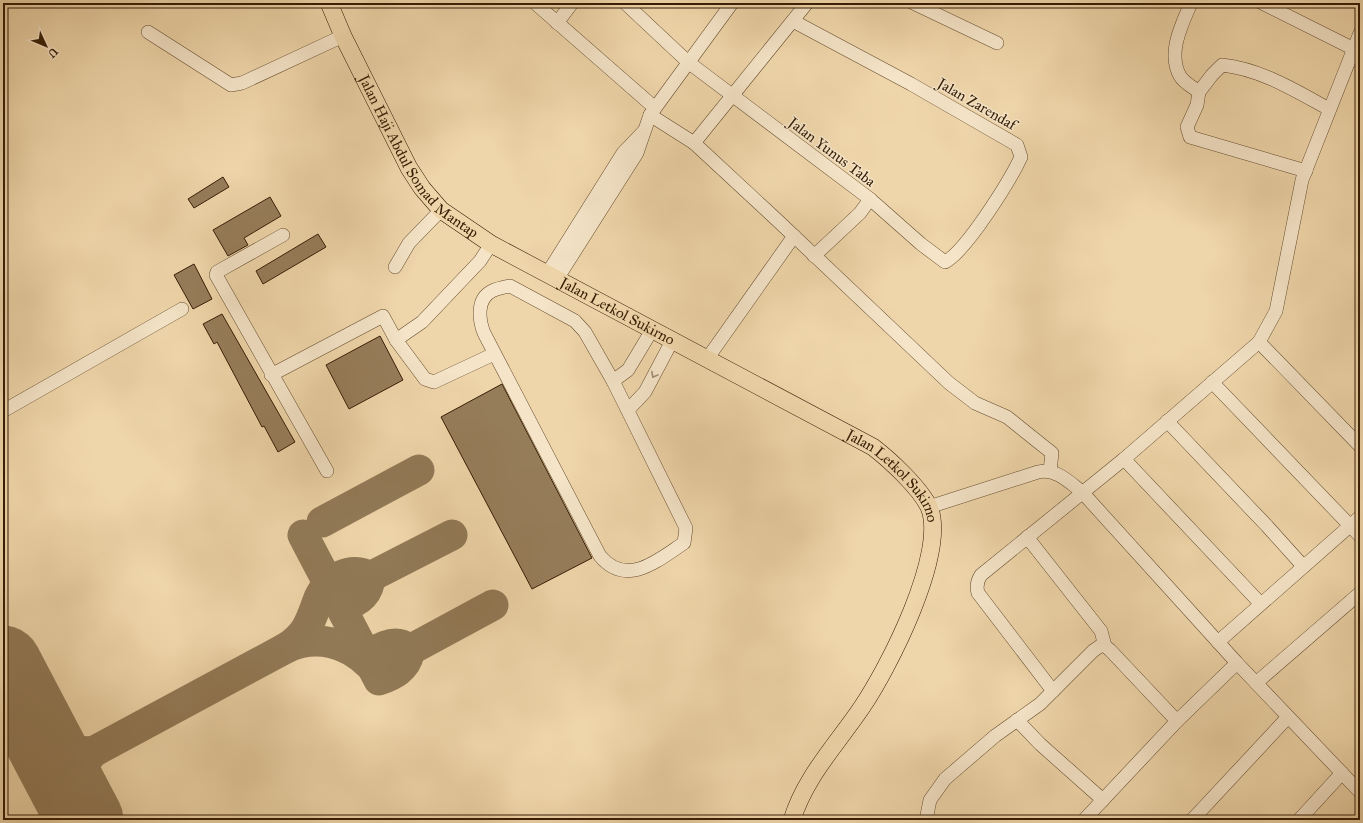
<svg xmlns="http://www.w3.org/2000/svg" width="1363" height="823" viewBox="0 0 1363 823" font-family="'IM FELL Great Primer',serif">
	<style>
		.lines { fill: none; stroke-linecap: round; stroke-linejoin: round }
		.taxiway { stroke: #927a57; stroke-width: 31 }
		.runway { stroke: #927a57; stroke-width: 77 }
		.building { fill: #967d5a; stroke: #351d04 }
		.minor-casing { stroke: #644b2e; stroke-width: 14 }
		.major-casing { stroke: #351d04; stroke-width: 18 }
		.minor { stroke: #f5e4c8; stroke-width: 13 }
		.major { stroke: #efd6aa; stroke-width: 17 }
		.oneway { stroke: #9f8a70 }
		.labels { text-anchor: middle; dominant-baseline: central; stroke-width: 3; stroke-linejoin: round; paint-order: stroke }
		.street-label { font-size: 15px; fill: #351d04; stroke: #f5e4c8 }
	</style>
	<rect width="100%" height="100%" fill="#efd6aa"/>
	<filter id="stains"><feTurbulence type="fractalNoise" baseFrequency=".005" numOctaves="4"/><feColorMatrix values="0 0 0 0 .2 0 0 0 0 .09 0 0 0 0 .02 0 0 0 .5 -.17"/></filter>
	<radialGradient id="worn" r=".72"><stop offset=".6" stop-color="#630" stop-opacity="0"/><stop offset="1" stop-color="#630" stop-opacity=".3"/></radialGradient>
	<g class="lines">
		<!-- taxiway -->
		<g class="taxiway">
			<polyline points="322,522 419,470"/>
			<path d="M303,535l76,145c14,-5 27,-11 30,-27l-7,-8c-13,-4 -25,5 -35,11"/>
			<polyline points="370,577 452,535"/>
			<path d="M286,648c30,-14 61,-6 84,17"/>
			<polyline points="408,651 493,605"/>
			<polyline points="43,740 71,751 93,752"/>
			<path d="M74,799c2,-22 5,-30 19,-47l193,-104c8,-5 15,-11 20,-19 6,-10 9,-21 13,-31 9,-19 32,-33 51,-21 -1,18 -14,26 -29,30"/>
		</g>
		<!-- runway -->
		<polyline class="runway" points="3,664 85,820"/>
	</g>
	<!-- building -->
	<g class="building">
		<polygon points="223,177 229,187 194,208 188,199"/>
		<polygon points="270,197 281,216 244,238 248,245 228,256 213,230"/>
		<polygon points="318,234 326,247 263,284 256,271"/>
		<polygon points="194,264 212,299 193,309 174,275"/>
		<polygon points="222,314 295,442 278,452 264,426 262,427 217,342 214,344 203,324"/>
		<polygon points="380,336 403,380 349,409 326,365"/>
		<polygon points="502,384 592,558 532,589 441,417"/>
	</g>
	<g class="lines">
		<!-- minor casing -->
		<g class="minor-casing">
			<g id="minor">
				<polyline points="535,3 655,108"/>
				<polyline points="625,3 688,62 870,199 860,213 814,256"/>
				<polyline points="913,3 997,43"/>
				<path d="M1191,3c-9,21 -24,50 -11,73 4,7 13,11 19,16"/>
				<polyline points="1262,3 1354,49"/>
				<path d="M793,21l118,63 106,61 4,12c-11,24 -55,94 -76,105l-24,-18 -51,-45"/>
				<polyline points="557,23 572,3"/>
				<polyline points="148,32 231,85 242,83 343,36"/>
				<polyline points="650,115 694,143 807,3"/>
				<polyline points="694,143 777,220 949,383 975,403 1007,417 1052,453 1050,471"/>
				<path d="M1306,171l-116,-34 -3,-10 10,-22 2,-13 13,-17 10,-10c39,4 74,26 107,44"/>
				<polyline points="283,235 217,272 216,275 327,471"/>
				<polyline points="395,267 409,243 441,210"/>
				<polyline points="547,274 623,153 644,131"/>
				<polyline points="557,279 637,153 650,115 732,3"/>
				<path d="M510,286l65,35 10,11 28,49 73,147 -2,15c-26,17 -57,45 -84,13l-116,-223c-5,-13 -8,-34 8,-42 6,-3 13,-4 18,-5z"/>
				<polyline points="396,340 422,322 480,261 491,244"/>
				<polyline points="1259,342 1360,446"/>
				<polyline points="707,359 794,236"/>
				<polyline points="271,375 383,316 396,340 425,379 434,382 494,354"/>
				<polyline points="613,381 628,370 652,330"/>
				<polyline points="1212,382 1360,536"/>
				<polyline points="628,410 645,392 672,341"/>
				<polyline points="3,411 182,309"/>
				<polyline points="1167,421 1267,526 1303,566"/>
				<polyline points="1124,459 1260,603"/>
				<path d="M929,507l109,-35c18,-4 31,10 44,20l155,171 123,129"/>
				<polyline points="1027,537 1101,631 1105,646"/>
				<polyline points="1218,642 1360,517"/>
				<polyline points="1256,683 1360,593"/>
				<path d="M1053,691l-75,-98c-2,-7 -1,-12 3,-18l143,-116 135,-117 17,-31 26,-131 58,-147"/>
				<polyline points="1017,720 1040,744 1103,800"/>
				<polyline points="926,820 930,800 945,779 995,736 1040,704 1093,651 1100,646 1105,646 1110,650 1177,721"/>
				<polyline points="1084,820 1177,721 1237,663"/>
				<polyline points="1192,820 1288,717"/>
				<polyline points="1299,820 1342,773"/>
			</g>
		</g>
		<!-- major casing -->
		<g class="major-casing">
			<g id="major">
				<path id="s1" d="M329,3l14,33 66,132 13,20 19,22 50,34 382,203c17,13 47,41 56,60 19,45 -41,162 -67,200 -25,37 -57,70 -70,113"/>
			</g>
		</g>
		<!-- minor -->
		<use href="#minor" class="minor"/>
		<!-- major -->
		<use href="#major" class="major"/>
	</g>
	<!-- one-way arrows -->
	<defs><path id="oneway-chevron" d="M-2-3.5L2.5 0L-2 3.5" fill="none" stroke-width="1.6" stroke-linecap="round" stroke-linejoin="round"/></defs>
	<use class="oneway" href="#oneway-chevron" transform="translate(654 375) rotate(118)"/>
	<g class="labels">
		<!-- street labels -->
		<g class="street-label">
			<text transform="translate(977 104) rotate(30)">Jalan Zarendaf</text>
			<text transform="translate(832 152) rotate(37)">Jalan Yunus Taba</text>
			<text stroke="none"><textPath href="#s1" startOffset="180">Jalan Haji Abdul Somad Mantap</textPath></text>
			<text stroke="none"><textPath href="#s1" startOffset="440">Jalan Letkol Sukirno</textPath></text>
			<text stroke="none"><textPath href="#s1" startOffset="764">Jalan Letkol Sukirno</textPath></text>
		</g>
	</g>
	<!-- margin -->
	<rect width="1363" height="823" fill="none" stroke="#efd6aa" stroke-width="16"/>
	<rect x="4" y="4" width="1355" height="815" fill="none" stroke="#351d04" stroke-width="2"/>
	<rect x="8" y="8" width="1347" height="807" fill="none" stroke="#351d04"/>
	<!-- north arrow -->
	<g transform="translate(46 46) rotate(134)" stroke="#f5e4c8" stroke-width="3" paint-order="stroke">
	<path d="M0-3L7 15L0 10L-7 15Z" fill="#351d04"/>
	<text y="-6" font-size="11" font-weight="bold" text-anchor="middle" fill="#351d04">U</text>
	</g>
	<rect width="100%" height="100%" filter="url(#stains)"/>
	<rect width="100%" height="100%" fill="url(#worn)"/>
</svg>
